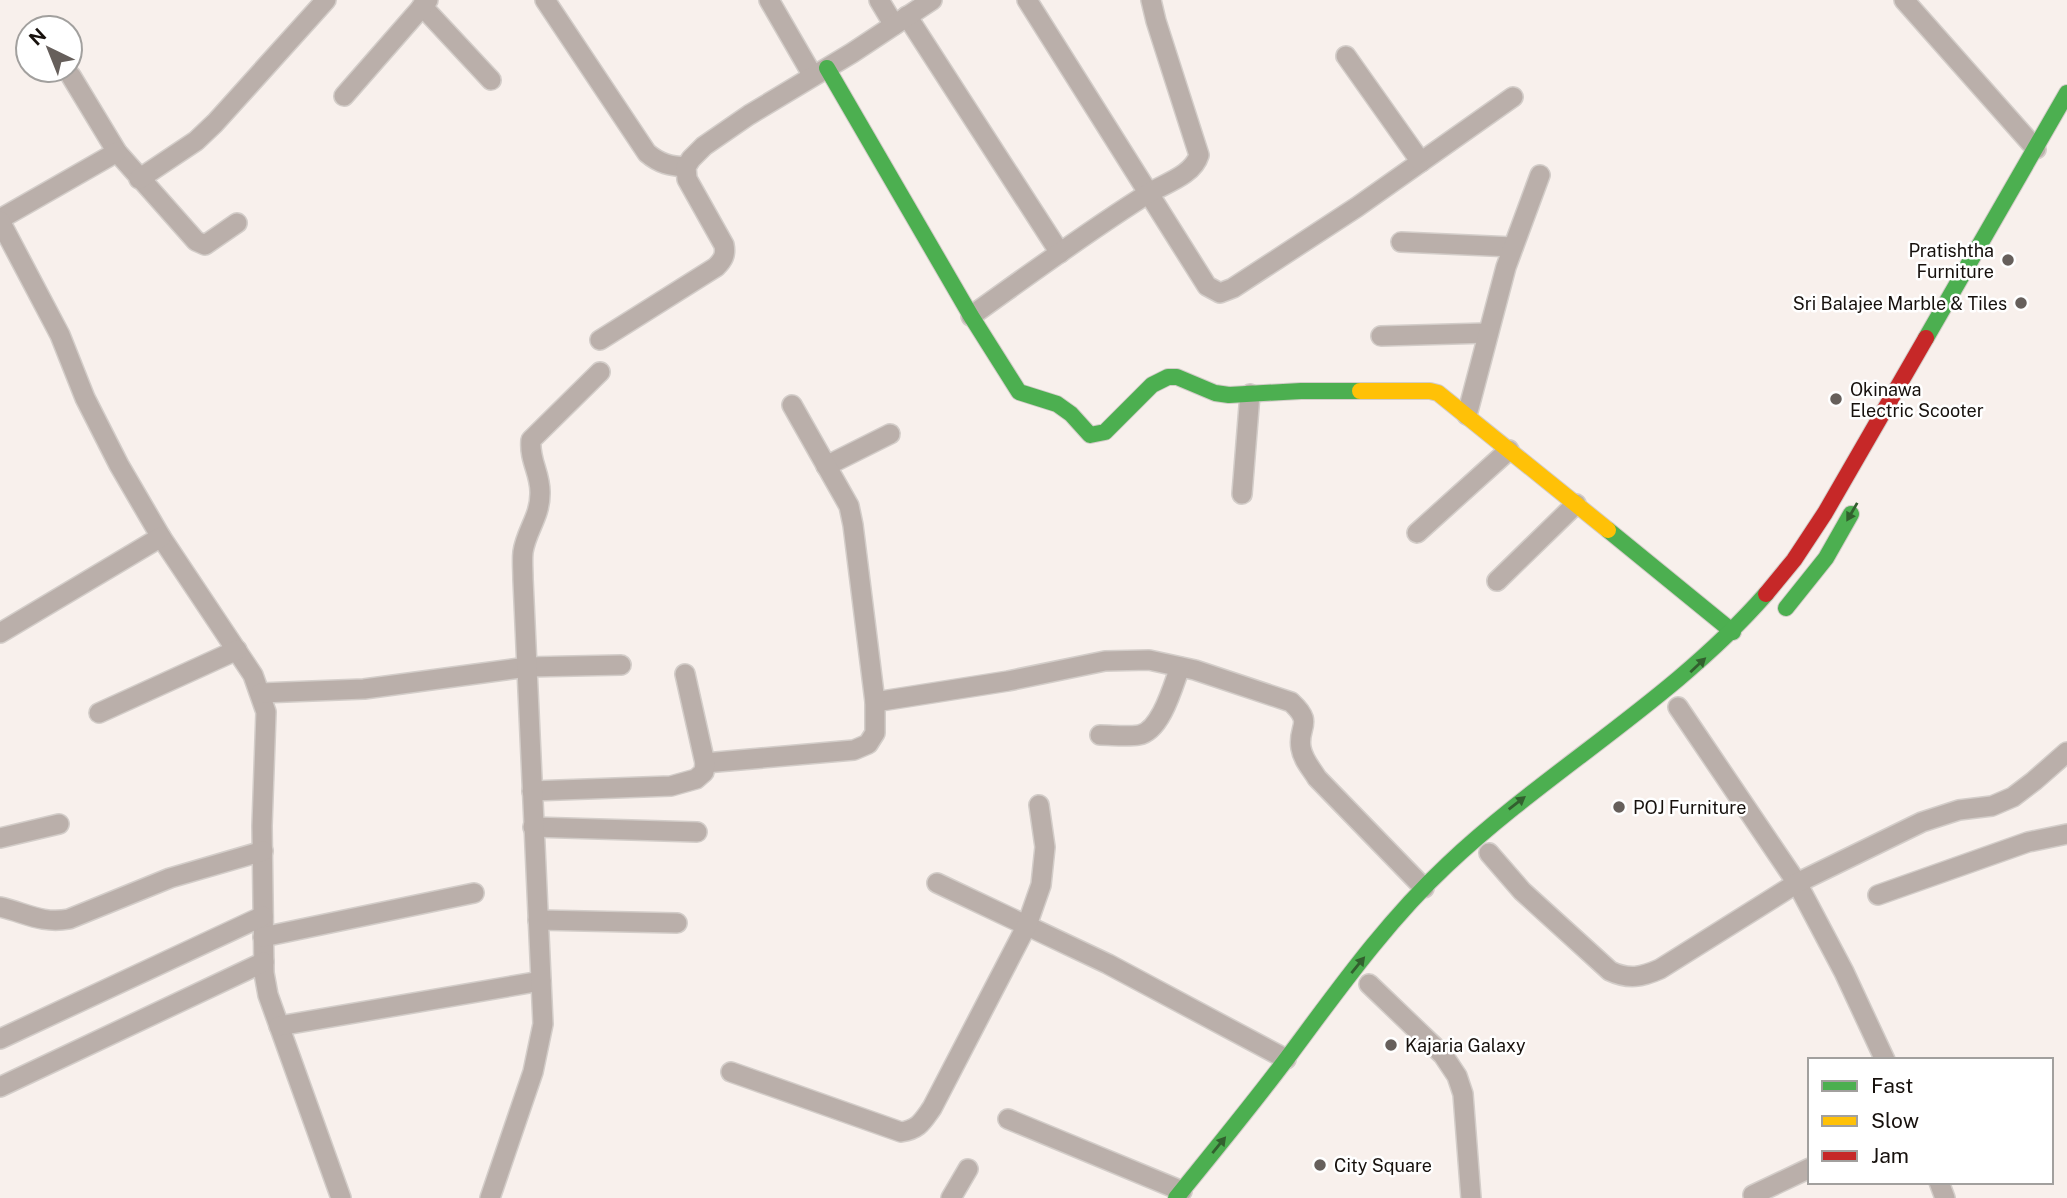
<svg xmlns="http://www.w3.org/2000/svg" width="2067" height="1198" viewBox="0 0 2067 1198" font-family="'Public Sans',sans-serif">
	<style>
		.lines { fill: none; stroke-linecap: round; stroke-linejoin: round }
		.street-casing { stroke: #d3cdc9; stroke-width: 22 }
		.fast-casing { stroke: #d3cdc9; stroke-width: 18 }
		.slow-casing { stroke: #d3cdc9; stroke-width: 18 }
		.jam-casing { stroke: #d3cdc9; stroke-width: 18 }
		.street { stroke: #baafaa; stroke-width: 19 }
		.fast { stroke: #4caf50; stroke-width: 16 }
		.slow { stroke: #ffc107; stroke-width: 16 }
		.jam { stroke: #c62828; stroke-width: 16 }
		.oneway { fill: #32602e }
		.poi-dot { fill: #665f5b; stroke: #fff; stroke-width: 2.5 }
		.labels { text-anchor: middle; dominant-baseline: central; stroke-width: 5; stroke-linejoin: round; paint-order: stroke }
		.poi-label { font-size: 18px; fill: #17110d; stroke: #fff; text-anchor: start }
	</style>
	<rect width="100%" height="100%" fill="#f8f0ec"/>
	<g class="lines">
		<!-- street casing -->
		<g class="street-casing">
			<g id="street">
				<path d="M545,0l102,153c13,11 23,13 39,14"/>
				<polyline points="769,0 813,76"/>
				<polyline points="879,0 894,25"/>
				<polyline points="1027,0 1207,286 1220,293 1233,288 1357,207 1513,97"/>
				<polyline points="1904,0 2036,149"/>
				<polyline points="422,6 491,80"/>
				<polyline points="907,16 1060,253"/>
				<polyline points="1346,56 1421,162"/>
				<polyline points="71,76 117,152 196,241 205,245 237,223"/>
				<polyline points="344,96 428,0"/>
				<polyline points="139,179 196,141 215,123 326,0"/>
				<polyline points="0,219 117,152"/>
				<polyline points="0,221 60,335 85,398 119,465 161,537 253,675 266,712 262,826 264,973 268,995 341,1198"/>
				<polyline points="1401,242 1513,247"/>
				<path d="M971,316c59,-42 117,-85 178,-123 17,-10 44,-18 50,-38l-43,-134 -5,-21"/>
				<polyline points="1381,336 1488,333"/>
				<path d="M600,340l116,-73c7,-7 10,-12 8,-22l-37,-66 -1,-12 5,-8 13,-13 45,-31 103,-62 80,-53"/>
				<polyline points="1467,415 1506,267 1540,175"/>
				<polyline points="826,466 890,434"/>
				<polyline points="1242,494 1250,394"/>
				<polyline points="1417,533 1509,450"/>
				<polyline points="1497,581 1576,504"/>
				<polyline points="0,633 161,537"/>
				<polyline points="261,693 364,689 527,667 621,665"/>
				<path d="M875,702l133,-21 97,-20 44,-1 46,10 96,32c24,22 6,24 10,46 2,12 10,20 16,30l107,110"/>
				<polyline points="1678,707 1797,883 1844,972 1885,1060"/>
				<polyline points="99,713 237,650"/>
				<path d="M1100,735c12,0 27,2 39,0 22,-4 34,-49 41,-68"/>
				<polyline points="705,763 854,750 868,744 875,733 875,702 853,525 849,506 792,405"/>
				<polyline points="532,791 671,786 696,779 704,772 705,763 685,674"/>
				<polyline points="533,827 697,832"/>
				<polyline points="0,838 59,824"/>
				<path d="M1489,853l33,38 88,80c19,9 32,6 50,-2l137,-86 125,-61 37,-12 33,-4 21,-9 21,-16 33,-29"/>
				<polyline points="937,883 1108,964 1286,1059"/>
				<polyline points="1878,895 2028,842 2067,834"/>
				<path d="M0,907c26,6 42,17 69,12l101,-41 93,-27"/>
				<polyline points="538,920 677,923"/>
				<polyline points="263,937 474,893"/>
				<polyline points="1369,984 1443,1055 1457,1076 1463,1094 1471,1198"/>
				<polyline points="279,1026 541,981"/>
				<polyline points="0,1039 263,916"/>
				<path d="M731,1072l170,60c18,-3 21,-10 31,-24l95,-183 14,-40 4,-38 -6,-42"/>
				<polyline points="0,1087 264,962"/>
				<polyline points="1008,1119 1182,1191"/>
				<polyline points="1939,1182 1945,1198"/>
				<polyline points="1753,1195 1810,1168"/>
				<path d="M490,1198l43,-126 10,-48 -20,-445c0,-9 -1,-18 0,-27 3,-21 17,-35 17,-58 1,-20 -11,-33 -9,-54l69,-68"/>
				<polyline points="951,1198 968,1169"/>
			</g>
		</g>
		<!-- fast casing -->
		<g class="fast-casing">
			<g id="fast">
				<polyline points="827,68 971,316 1019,392 1057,404 1071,414 1090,435 1105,432 1152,385 1168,377 1177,377 1215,393 1229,395 1301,391 1360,391"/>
				<polyline points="1926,338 2067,93"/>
				<polyline points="1608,530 1733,632"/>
				<polyline points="1786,608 1826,558 1851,514"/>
				<path d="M1176,1198c38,-47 76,-93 112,-141 50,-67 98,-135 159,-192 102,-96 226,-165 319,-271"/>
			</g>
		</g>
		<!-- slow casing -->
		<g class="slow-casing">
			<polyline id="slow" points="1360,391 1430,391 1438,393 1608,530"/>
		</g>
		<!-- jam casing -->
		<g class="jam-casing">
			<polyline id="jam" points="1766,594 1794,560 1825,513 1926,338"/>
		</g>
		<!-- street -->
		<use href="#street" class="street"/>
		<!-- fast -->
		<use href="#fast" class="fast"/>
		<!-- slow -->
		<use href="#slow" class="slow"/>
		<!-- jam -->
		<use href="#jam" class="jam"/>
	</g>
	<!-- one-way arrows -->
	<defs><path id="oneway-solid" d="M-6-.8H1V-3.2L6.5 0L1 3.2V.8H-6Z" transform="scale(1.75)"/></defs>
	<g class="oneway">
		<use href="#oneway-solid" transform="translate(1852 512) rotate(120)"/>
		<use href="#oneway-solid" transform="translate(1698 665) rotate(-43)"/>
		<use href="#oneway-solid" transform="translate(1517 803) rotate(-38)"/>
		<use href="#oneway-solid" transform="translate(1358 965) rotate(-51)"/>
		<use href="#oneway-solid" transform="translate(1219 1145) rotate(-51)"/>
	</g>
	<!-- markers -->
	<g class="poi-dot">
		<circle cx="2008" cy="260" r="7"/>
		<circle cx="2021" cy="303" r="7"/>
		<circle cx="1836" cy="399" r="7"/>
		<circle cx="1619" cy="807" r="7"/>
		<circle cx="1391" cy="1045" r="7"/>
		<circle cx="1320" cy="1165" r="7"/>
	</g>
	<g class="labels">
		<!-- poi labels -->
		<g class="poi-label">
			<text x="1994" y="250" text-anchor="end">Pratishtha<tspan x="1994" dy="21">Furniture</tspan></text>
			<text x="2007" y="303" text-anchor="end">Sri Balajee Marble &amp; Tiles</text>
			<text x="1850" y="389">Okinawa<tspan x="1850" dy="21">Electric Scooter</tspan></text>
			<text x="1633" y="807">POJ Furniture</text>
			<text x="1405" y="1045">Kajaria Galaxy</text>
			<text x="1334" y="1165">City Square</text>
		</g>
	</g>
	<!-- legend -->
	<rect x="1808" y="1058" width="245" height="126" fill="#ffffff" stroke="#a2a09e" stroke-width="2"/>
	<rect x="1822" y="1081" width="35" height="10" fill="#4caf50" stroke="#a2a09e" stroke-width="2"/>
	<text x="1871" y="1093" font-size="21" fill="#17110d">Fast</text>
	<rect x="1822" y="1116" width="35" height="10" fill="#ffc107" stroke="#a2a09e" stroke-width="2"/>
	<text x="1871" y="1128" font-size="21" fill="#17110d">Slow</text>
	<rect x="1822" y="1151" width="35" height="10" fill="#c62828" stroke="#a2a09e" stroke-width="2"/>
	<text x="1871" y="1163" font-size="21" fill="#17110d">Jam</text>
	<!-- north arrow -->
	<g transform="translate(49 49) rotate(317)"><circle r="33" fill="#ffffff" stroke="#a2a09e" stroke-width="2"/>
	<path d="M0-5L12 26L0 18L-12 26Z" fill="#665f5b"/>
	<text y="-10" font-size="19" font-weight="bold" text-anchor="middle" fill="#17110d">N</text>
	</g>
</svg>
